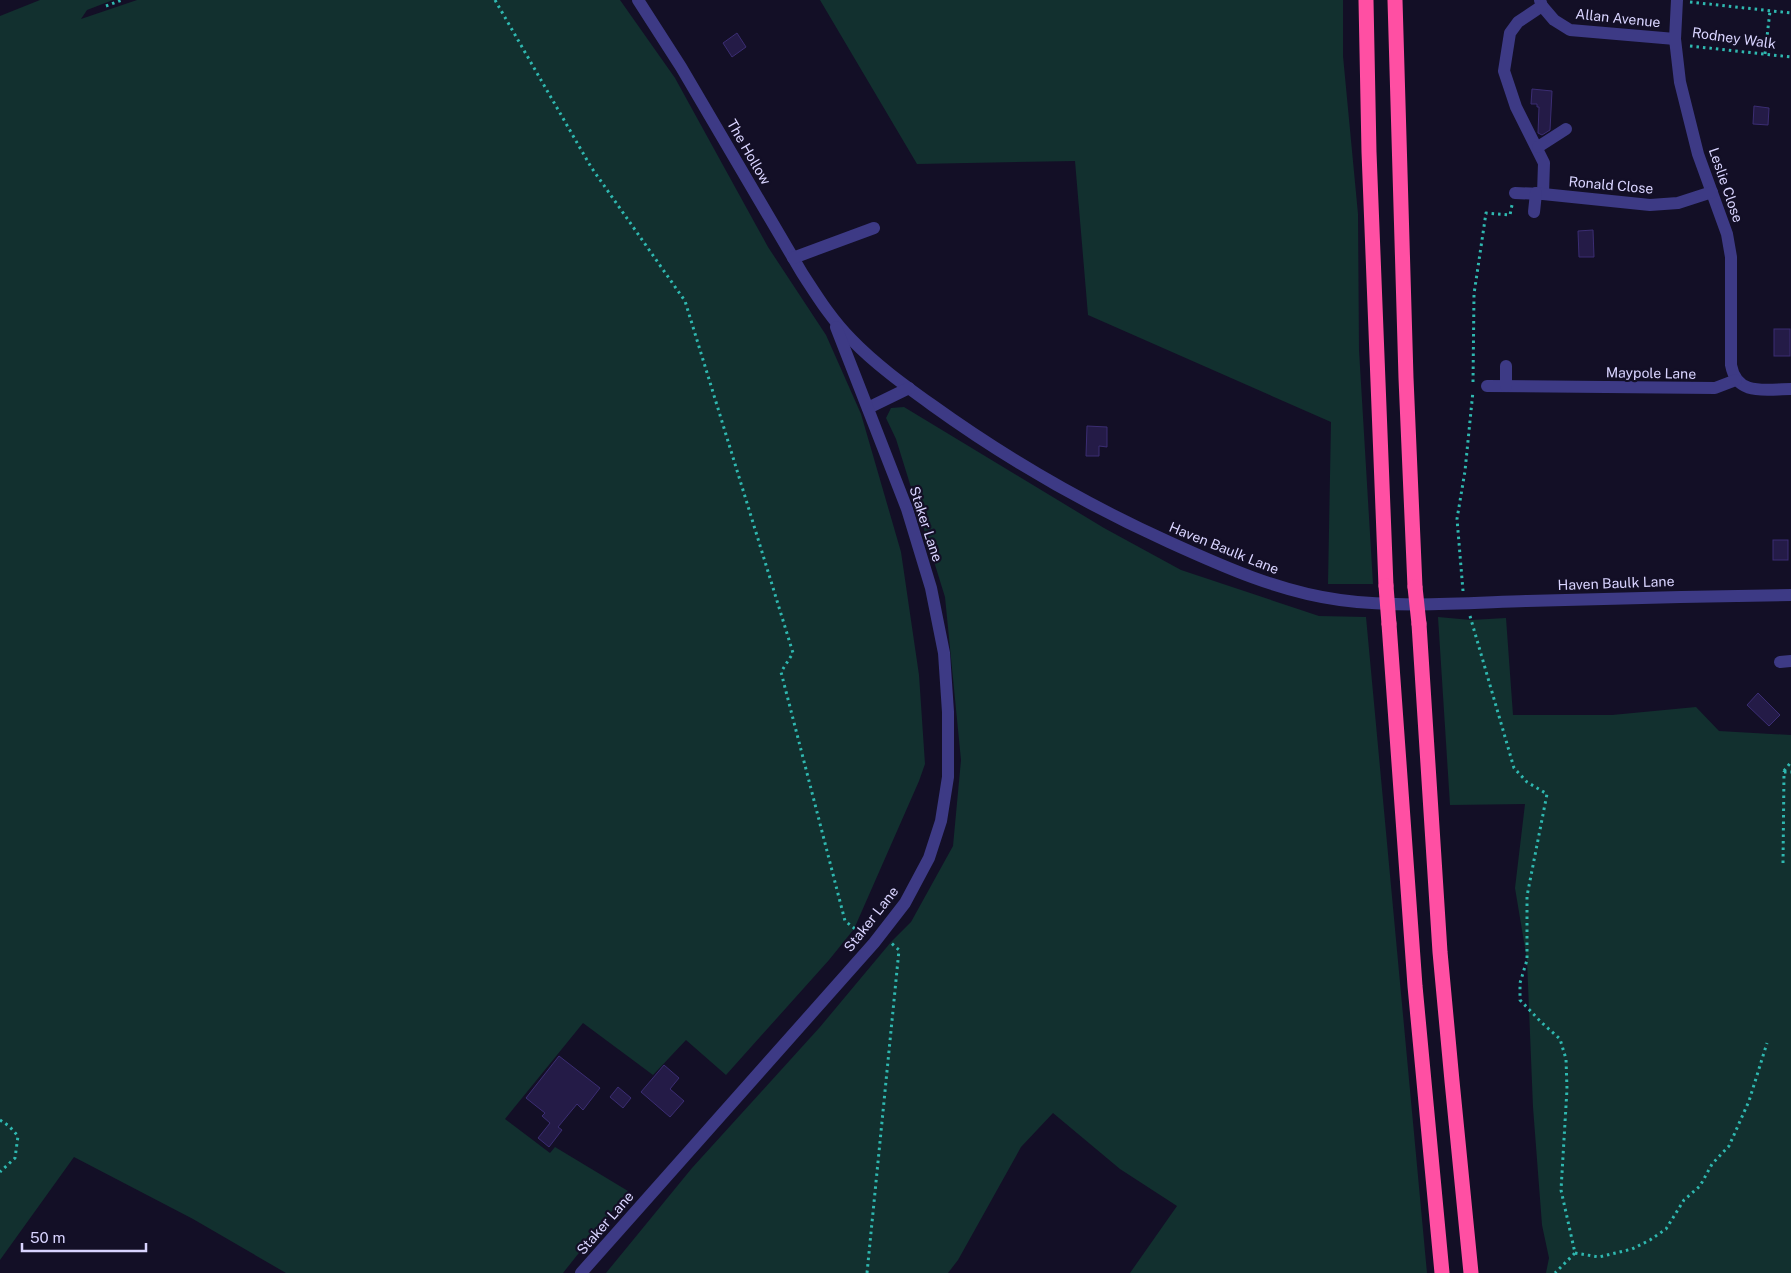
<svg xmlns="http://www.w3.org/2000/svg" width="1791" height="1273" viewBox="0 0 1791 1273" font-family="'Public Sans',sans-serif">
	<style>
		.green { fill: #12302f }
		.building { fill: #241b47; stroke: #3b2d73 }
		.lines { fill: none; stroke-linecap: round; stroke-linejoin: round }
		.path { stroke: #2fb8b0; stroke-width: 3; stroke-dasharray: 2.5 4; stroke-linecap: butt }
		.minor { stroke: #3d3a85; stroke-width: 12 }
		.highway { stroke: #ff4fa3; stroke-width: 15 }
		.highway-bridge { stroke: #ff4fa3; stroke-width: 15 }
		.labels { text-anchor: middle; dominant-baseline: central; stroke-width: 4.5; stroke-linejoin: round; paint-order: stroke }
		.street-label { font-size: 14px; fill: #d9d4ff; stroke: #130f26 }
	</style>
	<rect width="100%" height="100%" fill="#130f26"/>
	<!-- green -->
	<g class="green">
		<polygon points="40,0 113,0 87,10 81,19 137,0 620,0 675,78 768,247 826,335 861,414 901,552 919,675 925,764 919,781 854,929 829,960 726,1075 686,1040 653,1075 583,1023 505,1119 550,1153 555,1147 628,1191 563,1273 286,1273 193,1219 74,1157 0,1260 0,16"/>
		<polygon points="820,0 1343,0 1343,56 1358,214 1359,350 1373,584 1328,584 1331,422 1088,315 1075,161 917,164"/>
		<polygon points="904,407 1104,528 1181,570 1319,616 1366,617 1427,1273 1130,1273 1177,1206 1120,1169 1053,1113 1021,1147 958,1260 948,1273 606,1273 692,1168 820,1027 891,942 911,922 953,846 961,760 945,597 896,439 886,418 891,408"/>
		<polygon points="1438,617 1471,620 1506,618 1513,715 1612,715 1696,707 1719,731 1791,735 1791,1273 1546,1273 1549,1258 1542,1225 1533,1107 1527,960 1515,888 1525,804 1450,805"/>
	</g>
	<!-- building -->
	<g class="building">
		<polygon points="737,33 746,47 732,57 723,43"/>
		<polygon points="1532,89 1552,91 1550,130 1542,135 1538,133 1539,107 1537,107 1537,104 1531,104"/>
		<polygon points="1754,106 1769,108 1768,125 1753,124"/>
		<polygon points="1593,230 1594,257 1579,257 1578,231"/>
		<rect x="1774" y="329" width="16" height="27"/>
		<polygon points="1087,426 1107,427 1107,447 1099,446 1099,456 1086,456"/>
		<rect x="1773" y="540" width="15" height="20"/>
		<polygon points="1758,693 1780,715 1769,726 1747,705"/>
		<polygon points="559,1056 600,1088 583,1110 577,1104 558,1127 562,1130 549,1147 538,1138 550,1123 542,1116 545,1113 526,1098"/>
		<polygon points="664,1065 679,1078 670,1089 684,1101 670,1117 641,1092"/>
		<polygon points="618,1087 631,1098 623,1108 610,1097"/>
	</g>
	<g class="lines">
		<!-- path -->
		<g class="path">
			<polyline points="495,0 591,167 685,301 793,653 781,672 845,921 863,935"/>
			<polyline points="1690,2 1791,13"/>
			<polyline points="106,6 122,0"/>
			<polyline points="1690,46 1791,57"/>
			<polyline points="1765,54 1770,11"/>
			<polyline points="1473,382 1474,294 1486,213 1510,215 1512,205"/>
			<polyline points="1463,591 1457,519 1465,471 1473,391"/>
			<polyline points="1470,616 1514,768 1527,782 1547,794 1527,896 1527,960 1520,983 1520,1000 1541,1022 1560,1039 1566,1059 1567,1089 1561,1190 1575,1253 1555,1273"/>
			<polyline points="1784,771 1791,762"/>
			<polyline points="1783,863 1784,772 1791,772"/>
			<polyline points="0,1120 9,1126 18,1136 15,1158 0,1172"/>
			<polyline points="1575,1253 1599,1257 1632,1249 1650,1240 1666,1229 1684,1200 1700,1186 1712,1164 1729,1146 1749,1101 1767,1043"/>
			<polyline points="867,1273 899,950 890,942"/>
		</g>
		<!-- minor -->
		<g class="minor">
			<path d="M638,0l43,67 121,206c15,23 29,46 49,66 24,25 53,46 81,66 75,54 153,99 237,137 55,25 111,50 171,58 62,8 125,3 187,1 88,-3 176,-5 264,-6"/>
			<polyline points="1540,0 1542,6 1554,20 1570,30 1675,39"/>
			<path d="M1677,0l-2,39 5,43 18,72 29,80 4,23v108c6,32 35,24 60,24"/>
			<polyline points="1542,6 1518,22 1510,33 1504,71 1516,107 1544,163 1543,194"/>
			<polyline points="1538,147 1566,129"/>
			<polyline points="1515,193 1543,194 1650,205 1678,203 1712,192"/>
			<polyline points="1534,212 1536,193"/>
			<polyline points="793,258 874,228"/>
			<polyline points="1487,386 1715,388 1736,380"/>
			<polyline points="1506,386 1506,366"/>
			<polyline points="868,408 909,388"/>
			<polyline points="1780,662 1791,661"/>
			<polyline points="581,1273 874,943 905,903 929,858 941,821 948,777 948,712 944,653 931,588 907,509 836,327"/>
		</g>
		<!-- highway -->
		<g class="highway">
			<polyline points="1366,0 1369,152 1386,586"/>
			<polyline points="1395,0 1406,378 1415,587"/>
			<polyline points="1389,624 1415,986 1442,1273"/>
			<polyline points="1419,624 1440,952 1452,1081 1471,1273"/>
		</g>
		<!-- highway-bridge -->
		<g class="highway-bridge">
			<polyline points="1386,586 1389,624"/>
			<polyline points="1415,587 1419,624"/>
		</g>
	</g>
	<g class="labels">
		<!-- street labels -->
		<g class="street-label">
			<text transform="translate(1618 18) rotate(6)">Allan Avenue</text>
			<text transform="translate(1734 38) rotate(8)">Rodney Walk</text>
			<text transform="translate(749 152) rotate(60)">The Hollow</text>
			<text transform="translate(1611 185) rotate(5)">Ronald Close</text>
			<text transform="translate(1726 185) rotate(71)">Leslie Close</text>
			<text transform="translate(1651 373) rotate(1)">Maypole Lane</text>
			<text transform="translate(926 524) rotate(72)">Staker Lane</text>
			<text transform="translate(1224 548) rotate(22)">Haven Baulk Lane</text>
			<text transform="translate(1616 583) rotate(-2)">Haven Baulk Lane</text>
			<text transform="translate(871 919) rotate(-52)">Staker Lane</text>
			<text transform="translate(605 1223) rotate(-49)">Staker Lane</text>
		</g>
	</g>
	<!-- scale -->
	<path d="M22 1243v8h124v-8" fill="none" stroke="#d9d4ff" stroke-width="2.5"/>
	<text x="30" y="1243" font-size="15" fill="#d9d4ff" stroke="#130f26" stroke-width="4" paint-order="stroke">50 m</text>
</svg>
